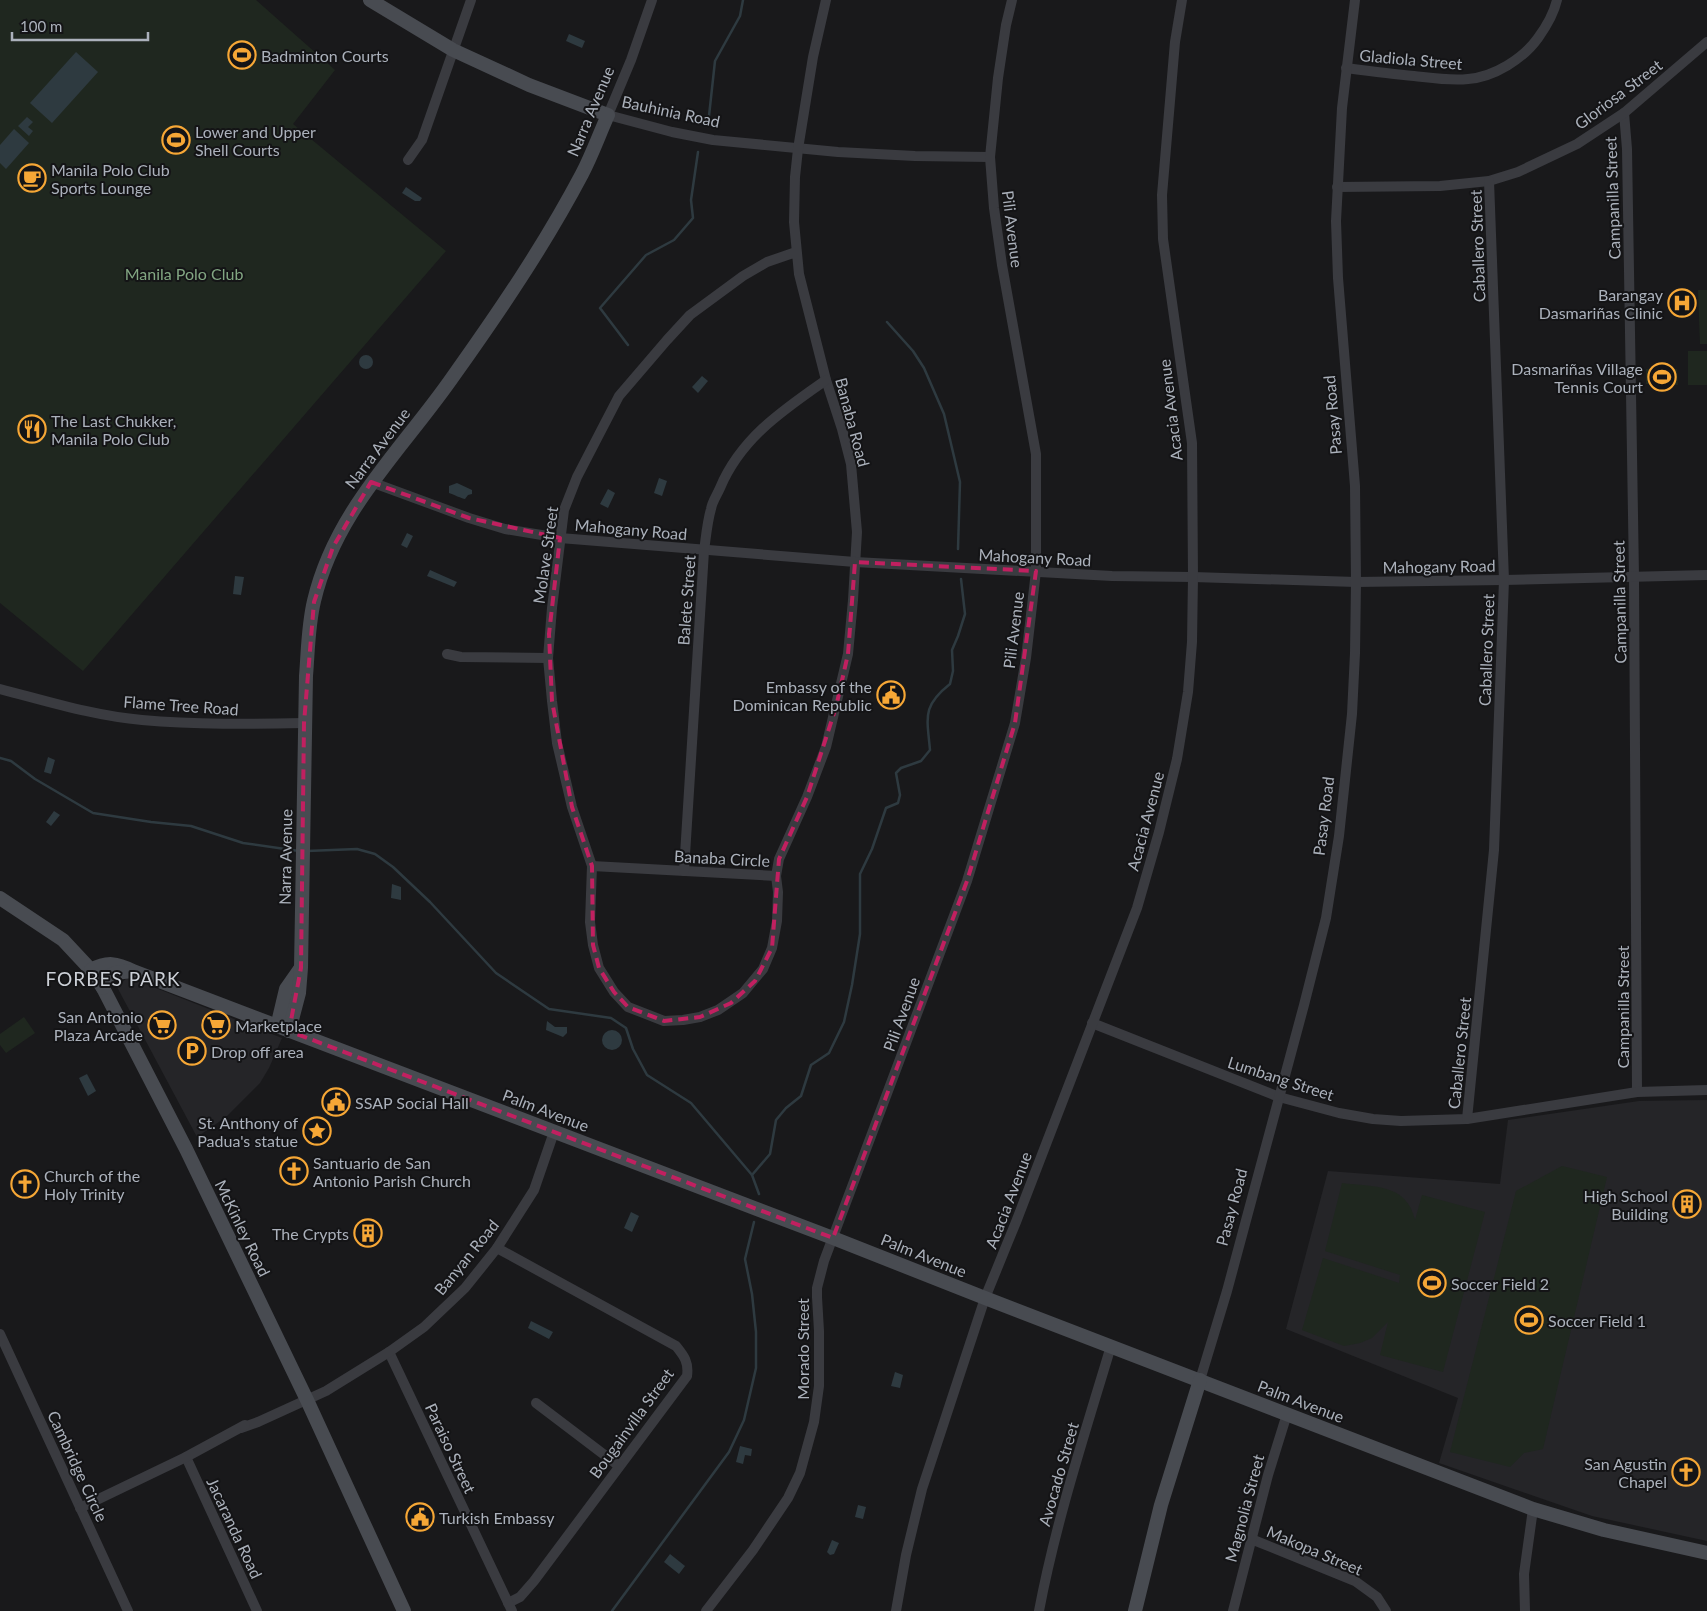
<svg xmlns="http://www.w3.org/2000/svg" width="1707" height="1611" viewBox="0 0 1707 1611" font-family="Lato,sans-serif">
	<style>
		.built { fill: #252528 }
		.green { fill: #1f271f }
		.water { fill: #2e3a40 }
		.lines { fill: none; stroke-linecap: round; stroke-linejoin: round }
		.stream { stroke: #2e3a40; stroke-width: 2.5 }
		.street { stroke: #3a3b40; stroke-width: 10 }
		.secondary { stroke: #484b51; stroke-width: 14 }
		.marked { fill: none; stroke: #c12060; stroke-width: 4; stroke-dasharray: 10 6; stroke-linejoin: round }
		.labels { text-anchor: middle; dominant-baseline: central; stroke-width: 4; stroke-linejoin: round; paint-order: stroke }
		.poi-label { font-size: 16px; fill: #abb1bb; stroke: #141416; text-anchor: start }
		.street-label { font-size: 16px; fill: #abb1bb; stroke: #141416 }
		.park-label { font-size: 16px; fill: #82a682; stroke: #141416 }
		.quarter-label { font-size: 19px; letter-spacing: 1px; fill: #ccd0d7; stroke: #141416 }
	</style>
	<rect width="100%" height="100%" fill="#19191b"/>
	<!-- built -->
	<g class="built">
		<polygon points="128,977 282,1038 269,1068 260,1083 226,1117 197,1137 117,987"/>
		<polygon points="1707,1100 1707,1541 1592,1516 1439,1463 1458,1398 1286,1329 1328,1171 1500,1184 1508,1120 1639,1101"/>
	</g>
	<!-- green -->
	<g class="green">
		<polygon points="0,0 256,0 335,70 293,124 446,251 83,671 0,603"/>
		<polygon points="1698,290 1707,290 1707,344 1700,344"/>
		<rect x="1688" y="351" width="19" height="34"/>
		<polygon points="1646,369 1677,369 1678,385 1646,384"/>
		<polygon points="24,1017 35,1033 6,1053 0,1045 0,1034"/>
		<polygon points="1562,1166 1607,1177 1543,1449 1524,1453 1510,1467 1450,1452 1516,1191"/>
		<path d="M1342,1183c31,4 65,0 73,37l7,-25 63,17 -42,160 -63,-17 8,-33 -16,16 -12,5 -16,3 -42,-16 21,-72 76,25 1,-8 -75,-24z"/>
	</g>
	<!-- water -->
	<g class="water">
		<polygon points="569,34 585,41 582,48 566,41"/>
		<polygon points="76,52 98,72 52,123 30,103"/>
		<polygon points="27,117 33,122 28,127 33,131 29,136 18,126"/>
		<polygon points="14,129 29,143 6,169 0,163 0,145"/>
		<polygon points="406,187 422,198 420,201 415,201 402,193"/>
		<circle cx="366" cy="362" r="7"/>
		<polygon points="702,376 708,381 698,393 692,387"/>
		<polygon points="659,478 667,481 662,496 654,493"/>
		<path d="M457,483l15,7v4l-4,1 -3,4c-2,0 -13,-5 -16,-6v-7z"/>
		<polygon points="608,489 615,493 608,508 600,504"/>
		<polygon points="407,533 413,536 407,548 401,545"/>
		<polygon points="430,570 457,582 454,587 427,576"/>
		<polygon points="235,576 244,577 241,595 233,594"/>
		<polygon points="48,757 55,760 51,774 44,772"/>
		<polygon points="54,811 60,815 51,826 46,822"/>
		<polygon points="392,884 401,887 401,900 391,898"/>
		<polygon points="547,1021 555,1027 567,1027 567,1033 563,1037 546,1030"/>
		<circle cx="612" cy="1040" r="10"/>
		<polygon points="87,1074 96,1091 88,1096 79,1078"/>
		<polygon points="631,1212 639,1216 632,1232 624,1228"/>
		<polygon points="531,1321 553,1332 549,1339 528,1328"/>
		<polygon points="895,1372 903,1375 900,1388 891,1386"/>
		<polygon points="740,1446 752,1449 751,1456 745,1455 743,1464 736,1462"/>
		<polygon points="858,1505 866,1507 863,1519 855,1517"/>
		<polygon points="832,1540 839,1543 834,1554 830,1555 827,1552"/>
		<polygon points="670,1554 685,1566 679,1574 664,1562"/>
	</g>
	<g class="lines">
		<!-- stream -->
		<g class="stream">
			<polyline points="708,125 715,61 740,16 743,0"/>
			<polyline points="887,322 913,351 924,368 944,414 960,482 958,549"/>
			<polyline points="628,345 600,308 646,255 674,240 693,218 691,200 698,152"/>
			<polyline points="0,758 11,761 35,779 93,813 151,822 191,826 243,843 299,851"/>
			<polyline points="307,851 357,849 375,854 393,867 430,902 496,973 549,1009 611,1018 626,1028 633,1049 647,1075 691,1103 752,1175 759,1194"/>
			<path d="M752,1175l18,-21 6,-34 10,-12 15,-12 10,-31 18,-12 15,-31 8,-37 8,-51v-60l12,-25 14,-41 12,-5 2,-8 -4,-22 5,-5 20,-7 9,-11c-3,-33 -8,-44 20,-66l3,-13 -1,-21 6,-14 7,-22 -4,-35"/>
			<polyline points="612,1611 729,1452 744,1420 756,1368 756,1332 752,1294 745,1259 754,1222"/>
		</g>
		<!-- street -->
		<g class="street">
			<polyline points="652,0 631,60 608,115 672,132 713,140 838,152 915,156 990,157"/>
			<path d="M1346,68c23,3 46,6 68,8 18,2 36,5 54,3 26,-2 55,-20 70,-41 8,-11 16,-25 19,-38"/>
			<polyline points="1624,113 1627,149 1634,576 1637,1092"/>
			<polyline points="408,160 422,140 471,0"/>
			<polyline points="1337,187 1440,186 1489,181 1518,172 1577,144 1624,113 1707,42"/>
			<polyline points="796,252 767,262 743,276 690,315 667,340 619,396 577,477 564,510 552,608 548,658 552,701 557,743 572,807 592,866 590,922 593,945 599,968 614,992 628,1007 664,1021 683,1020 700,1017 718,1010 743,993 763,969 772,948 777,921 778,892 776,876 779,859 807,797 826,747 848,654 853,600 857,532 851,464 842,429 826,380 799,274 794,222 795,177 798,149 813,57 826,0"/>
			<polyline points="371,482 469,518 505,529 560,538 855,562 1112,576 1193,577 1356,582 1504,580 1707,575"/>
			<polyline points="447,654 461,657 548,658"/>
			<path d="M0,689c47,12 94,27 142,31 54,5 108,4 162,3"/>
			<polyline points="592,866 776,876"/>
			<path d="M684,871l20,-320c2,-14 3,-28 7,-42 1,-7 6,-14 9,-21 21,-50 63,-78 106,-108"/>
			<polyline points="1092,1023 1279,1097 1339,1113 1373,1119 1401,1121 1467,1119 1637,1092 1707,1090"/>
			<polyline points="1467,1119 1494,850 1504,580 1489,181"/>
			<path d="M497,1248l179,98c8,10 13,16 11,30l-153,205 -14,16 -12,6"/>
			<polyline points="0,1334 128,1611"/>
			<polyline points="389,1352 512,1611"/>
			<polyline points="1200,1380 1227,1291 1304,1005 1326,918 1339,836 1352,714 1355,653 1356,582 1355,486 1338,278 1336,221 1342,108 1355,0"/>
			<polyline points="536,1403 619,1466"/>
			<polyline points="241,1428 258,1422 326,1391 389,1352 424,1327 465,1288 497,1248 534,1190 554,1132"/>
			<polyline points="186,1457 257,1611"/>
			<polyline points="80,1508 186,1457 245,1425"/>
			<polyline points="1251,1539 1355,1581 1377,1597 1386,1611"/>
			<polyline points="706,1611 753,1550 788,1498 800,1473 814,1422 819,1386 819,1331 817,1297 817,1288 824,1261 967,881 1015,723 1026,658 1036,571 1036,454 1002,265 994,208 990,157 998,78 1006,25 1012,0"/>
			<polyline points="896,1611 906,1555 922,1489 985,1298 1016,1222 1137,908 1159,832 1177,759 1188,692 1192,642 1193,577 1192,443 1163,239 1162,195 1175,42 1182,0"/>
			<path d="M1039,1611c17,-90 46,-178 72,-265"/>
			<polyline points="1233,1611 1268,1475 1287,1414"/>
			<polyline points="1525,1611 1524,1574 1533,1509"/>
		</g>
		<!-- secondary -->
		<g class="secondary">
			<polyline points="0,898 63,940 91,970 103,988 186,1149 307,1400 404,1611"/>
			<path d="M91,970c16,-9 26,-7 42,1l700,267 152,60 548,211 71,21 103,23"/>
			<polyline points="103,988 107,977 115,973 132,971"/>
			<polyline points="277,1027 286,989 300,969"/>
			<path d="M289,1031l10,-38 2,-25 5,-292c2,-24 2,-50 8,-75 21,-90 87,-150 138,-223 47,-66 92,-132 130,-204 10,-19 17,-39 26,-59l-79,-30 -76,-35 -83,-50"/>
			<polyline points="1135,1611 1161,1505 1200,1380"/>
		</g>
	</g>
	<!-- marked area -->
	<path class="marked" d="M371,482l98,36 91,20 -11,96 3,67 20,106 20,59 1,79 6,23 15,24 14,15 36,14 36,-4 31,-14 24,-22 17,-33 7,-89 28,-62 29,-90 12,-53 7,-92 181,9 -21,152 -48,158 -134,357 -544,-207 12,-63 3,-245 10,-121 19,-55z"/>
	<!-- icons -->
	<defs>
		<g id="stadium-ring" transform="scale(1.4375)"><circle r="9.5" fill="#141416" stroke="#f6a736" stroke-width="1.5"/><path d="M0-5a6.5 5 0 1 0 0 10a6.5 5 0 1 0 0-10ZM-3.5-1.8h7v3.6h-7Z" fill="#f6a736"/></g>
		<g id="cafe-ring" transform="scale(1.4375)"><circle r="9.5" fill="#141416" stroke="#f6a736" stroke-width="1.5"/><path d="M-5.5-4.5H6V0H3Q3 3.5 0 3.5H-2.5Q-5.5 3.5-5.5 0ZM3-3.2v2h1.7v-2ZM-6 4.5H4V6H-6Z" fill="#f6a736"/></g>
		<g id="hospital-ring" transform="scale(1.4375)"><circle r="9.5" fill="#141416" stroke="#f6a736" stroke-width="1.5"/><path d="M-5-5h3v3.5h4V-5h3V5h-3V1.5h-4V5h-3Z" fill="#f6a736"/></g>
		<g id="restaurant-ring" transform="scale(1.4375)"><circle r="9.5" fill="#141416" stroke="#f6a736" stroke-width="1.5"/><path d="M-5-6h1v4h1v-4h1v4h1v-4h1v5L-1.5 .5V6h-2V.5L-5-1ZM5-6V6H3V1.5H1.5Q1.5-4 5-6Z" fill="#f6a736"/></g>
		<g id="civic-ring" transform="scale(1.4375)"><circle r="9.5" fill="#141416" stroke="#f6a736" stroke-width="1.5"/><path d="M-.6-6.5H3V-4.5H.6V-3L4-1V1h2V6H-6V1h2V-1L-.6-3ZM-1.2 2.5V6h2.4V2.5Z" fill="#f6a736"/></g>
		<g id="supermarket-ring" transform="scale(1.4375)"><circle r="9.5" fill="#141416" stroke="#f6a736" stroke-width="1.5"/><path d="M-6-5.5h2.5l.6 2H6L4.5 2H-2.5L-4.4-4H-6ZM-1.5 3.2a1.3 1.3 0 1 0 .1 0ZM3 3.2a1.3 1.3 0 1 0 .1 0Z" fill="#f6a736"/></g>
		<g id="parking-ring" transform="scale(1.4375)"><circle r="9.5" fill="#141416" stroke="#f6a736" stroke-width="1.5"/><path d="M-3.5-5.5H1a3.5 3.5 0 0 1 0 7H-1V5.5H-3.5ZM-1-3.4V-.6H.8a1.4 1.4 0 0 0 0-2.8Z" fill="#f6a736"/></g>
		<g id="sight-ring" transform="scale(1.4375)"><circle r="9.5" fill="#141416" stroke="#f6a736" stroke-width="1.5"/><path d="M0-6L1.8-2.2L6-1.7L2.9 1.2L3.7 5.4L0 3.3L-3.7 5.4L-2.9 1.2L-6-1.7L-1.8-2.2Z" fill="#f6a736"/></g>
		<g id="church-ring" transform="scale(1.4375)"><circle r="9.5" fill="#141416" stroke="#f6a736" stroke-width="1.5"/><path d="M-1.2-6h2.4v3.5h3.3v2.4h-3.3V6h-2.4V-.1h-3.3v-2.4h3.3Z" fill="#f6a736"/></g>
		<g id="building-ring" transform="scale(1.4375)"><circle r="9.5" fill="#141416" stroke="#f6a736" stroke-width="1.5"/><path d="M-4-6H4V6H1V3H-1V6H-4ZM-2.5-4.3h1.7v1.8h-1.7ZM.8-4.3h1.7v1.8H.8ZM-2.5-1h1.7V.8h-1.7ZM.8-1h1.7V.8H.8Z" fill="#f6a736"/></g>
	</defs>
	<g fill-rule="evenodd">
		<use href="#stadium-ring" x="242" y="55"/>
		<use href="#stadium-ring" x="176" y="140"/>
		<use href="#cafe-ring" x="32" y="178"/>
		<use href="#hospital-ring" x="1682" y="303"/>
		<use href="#stadium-ring" x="1662" y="377"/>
		<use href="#restaurant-ring" x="32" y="429"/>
		<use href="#civic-ring" x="891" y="695"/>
		<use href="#supermarket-ring" x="162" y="1025"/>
		<use href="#supermarket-ring" x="216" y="1025"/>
		<use href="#parking-ring" x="192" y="1051"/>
		<use href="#civic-ring" x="336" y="1102"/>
		<use href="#sight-ring" x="317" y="1131"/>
		<use href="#church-ring" x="294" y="1171"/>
		<use href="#church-ring" x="25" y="1184"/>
		<use href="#building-ring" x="1687" y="1204"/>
		<use href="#building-ring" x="368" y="1233"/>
		<use href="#stadium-ring" x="1432" y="1283"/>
		<use href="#stadium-ring" x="1529" y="1320"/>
		<use href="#church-ring" x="1686" y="1472"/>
		<use href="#civic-ring" x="420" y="1517"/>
	</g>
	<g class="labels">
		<!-- poi labels -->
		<g class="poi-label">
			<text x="261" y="55">Badminton Courts</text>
			<text x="195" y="131">Lower and Upper<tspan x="195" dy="18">Shell Courts</tspan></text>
			<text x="51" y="169">Manila Polo Club<tspan x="51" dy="18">Sports Lounge</tspan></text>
			<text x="1663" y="294" text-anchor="end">Barangay<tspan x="1663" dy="18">Dasmariñas Clinic</tspan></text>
			<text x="1643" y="368" text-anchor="end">Dasmariñas Village<tspan x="1643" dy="18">Tennis Court</tspan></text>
			<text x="51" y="420">The Last Chukker,<tspan x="51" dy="18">Manila Polo Club</tspan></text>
			<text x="872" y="686" text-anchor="end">Embassy of the<tspan x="872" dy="18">Dominican Republic</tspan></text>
			<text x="143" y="1016" text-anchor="end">San Antonio<tspan x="143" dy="18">Plaza Arcade</tspan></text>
			<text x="235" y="1025">Marketplace</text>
			<text x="211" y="1051">Drop off area</text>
			<text x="355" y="1102">SSAP Social Hall</text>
			<text x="298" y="1122" text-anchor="end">St. Anthony of<tspan x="298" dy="18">Padua's statue</tspan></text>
			<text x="313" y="1162">Santuario de San<tspan x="313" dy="18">Antonio Parish Church</tspan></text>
			<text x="44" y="1175">Church of the<tspan x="44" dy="18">Holy Trinity</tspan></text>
			<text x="1668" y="1195" text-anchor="end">High School<tspan x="1668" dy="18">Building</tspan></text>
			<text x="349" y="1233" text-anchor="end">The Crypts</text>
			<text x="1451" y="1283">Soccer Field 2</text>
			<text x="1548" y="1320">Soccer Field 1</text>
			<text x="1667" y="1463" text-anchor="end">San Agustin<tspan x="1667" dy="18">Chapel</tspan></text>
			<text x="439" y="1517">Turkish Embassy</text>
		</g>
		<!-- street labels -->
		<g class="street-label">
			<text transform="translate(1411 59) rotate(5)">Gladiola Street</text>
			<text transform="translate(1618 94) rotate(-37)">Gloriosa Street</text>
			<text transform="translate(590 111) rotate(-67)">Narra Avenue</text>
			<text transform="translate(671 111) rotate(12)">Bauhinia Road</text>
			<text transform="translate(1612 198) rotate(-92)">Campanilla Street</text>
			<text transform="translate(1013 229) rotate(83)">Pili Avenue</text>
			<text transform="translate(1477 246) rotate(-92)">Caballero Street</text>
			<text transform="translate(1170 410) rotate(-97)">Acacia Avenue</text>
			<text transform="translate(1332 415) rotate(-95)">Pasay Road</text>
			<text transform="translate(853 422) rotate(75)">Banaba Road</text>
			<text transform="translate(377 448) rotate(-53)">Narra Avenue</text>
			<text transform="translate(631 529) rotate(5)">Mahogany Road</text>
			<text transform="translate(545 555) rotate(-82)">Molave Street</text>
			<text transform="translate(1035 557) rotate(3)">Mahogany Road</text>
			<text transform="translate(1439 566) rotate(-1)">Mahogany Road</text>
			<text transform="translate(686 600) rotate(-86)">Balete Street</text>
			<text transform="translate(1619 602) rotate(-91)">Campanilla Street</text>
			<text transform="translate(1013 630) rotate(-83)">Pili Avenue</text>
			<text transform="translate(1486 650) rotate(-88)">Caballero Street</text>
			<text transform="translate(181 705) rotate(4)">Flame Tree Road</text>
			<text transform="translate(1323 816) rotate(-83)">Pasay Road</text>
			<text transform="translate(1145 821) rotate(-75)">Acacia Avenue</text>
			<text transform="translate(285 857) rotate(-89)">Narra Avenue</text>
			<text transform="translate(722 858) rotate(3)">Banaba Circle</text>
			<text transform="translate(1622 1007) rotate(-90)">Campanilla Street</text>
			<text transform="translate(901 1014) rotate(-70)">Pili Avenue</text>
			<text transform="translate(1459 1053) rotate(-84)">Caballero Street</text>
			<text transform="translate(1281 1078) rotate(18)">Lumbang Street</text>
			<text transform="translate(546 1110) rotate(21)">Palm Avenue</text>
			<text transform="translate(1008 1200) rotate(-69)">Acacia Avenue</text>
			<text transform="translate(1231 1207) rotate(-75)">Pasay Road</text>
			<text transform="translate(243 1228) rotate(64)">McKinley Road</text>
			<text transform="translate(924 1255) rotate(22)">Palm Avenue</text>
			<text transform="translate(466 1257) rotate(-51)">Banyan Road</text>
			<text transform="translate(802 1349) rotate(-90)">Morado Street</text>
			<text transform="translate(1301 1401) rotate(21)">Palm Avenue</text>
			<text transform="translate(631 1423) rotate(-54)">Bougainvilla Street</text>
			<text transform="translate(451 1448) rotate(65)">Paraiso Street</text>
			<text transform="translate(78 1466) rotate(65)">Cambridge Circle</text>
			<text transform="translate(1058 1474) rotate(-74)">Avocado Street</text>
			<text transform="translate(1244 1508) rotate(-75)">Magnolia Street</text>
			<text transform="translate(235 1528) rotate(65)">Jacaranda Road</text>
			<text transform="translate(1315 1550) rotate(23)">Makopa Street</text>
		</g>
		<!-- park labels -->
		<g class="park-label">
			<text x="184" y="273">Manila Polo Club</text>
		</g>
		<!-- quarter labels -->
		<g class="quarter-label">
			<text x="113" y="978">FORBES PARK</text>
		</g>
	</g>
	<!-- scale -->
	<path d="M12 32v8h136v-8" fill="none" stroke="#abb1bb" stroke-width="2.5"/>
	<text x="20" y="32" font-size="15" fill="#abb1bb" stroke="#141416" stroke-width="4" paint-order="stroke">100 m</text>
</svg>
